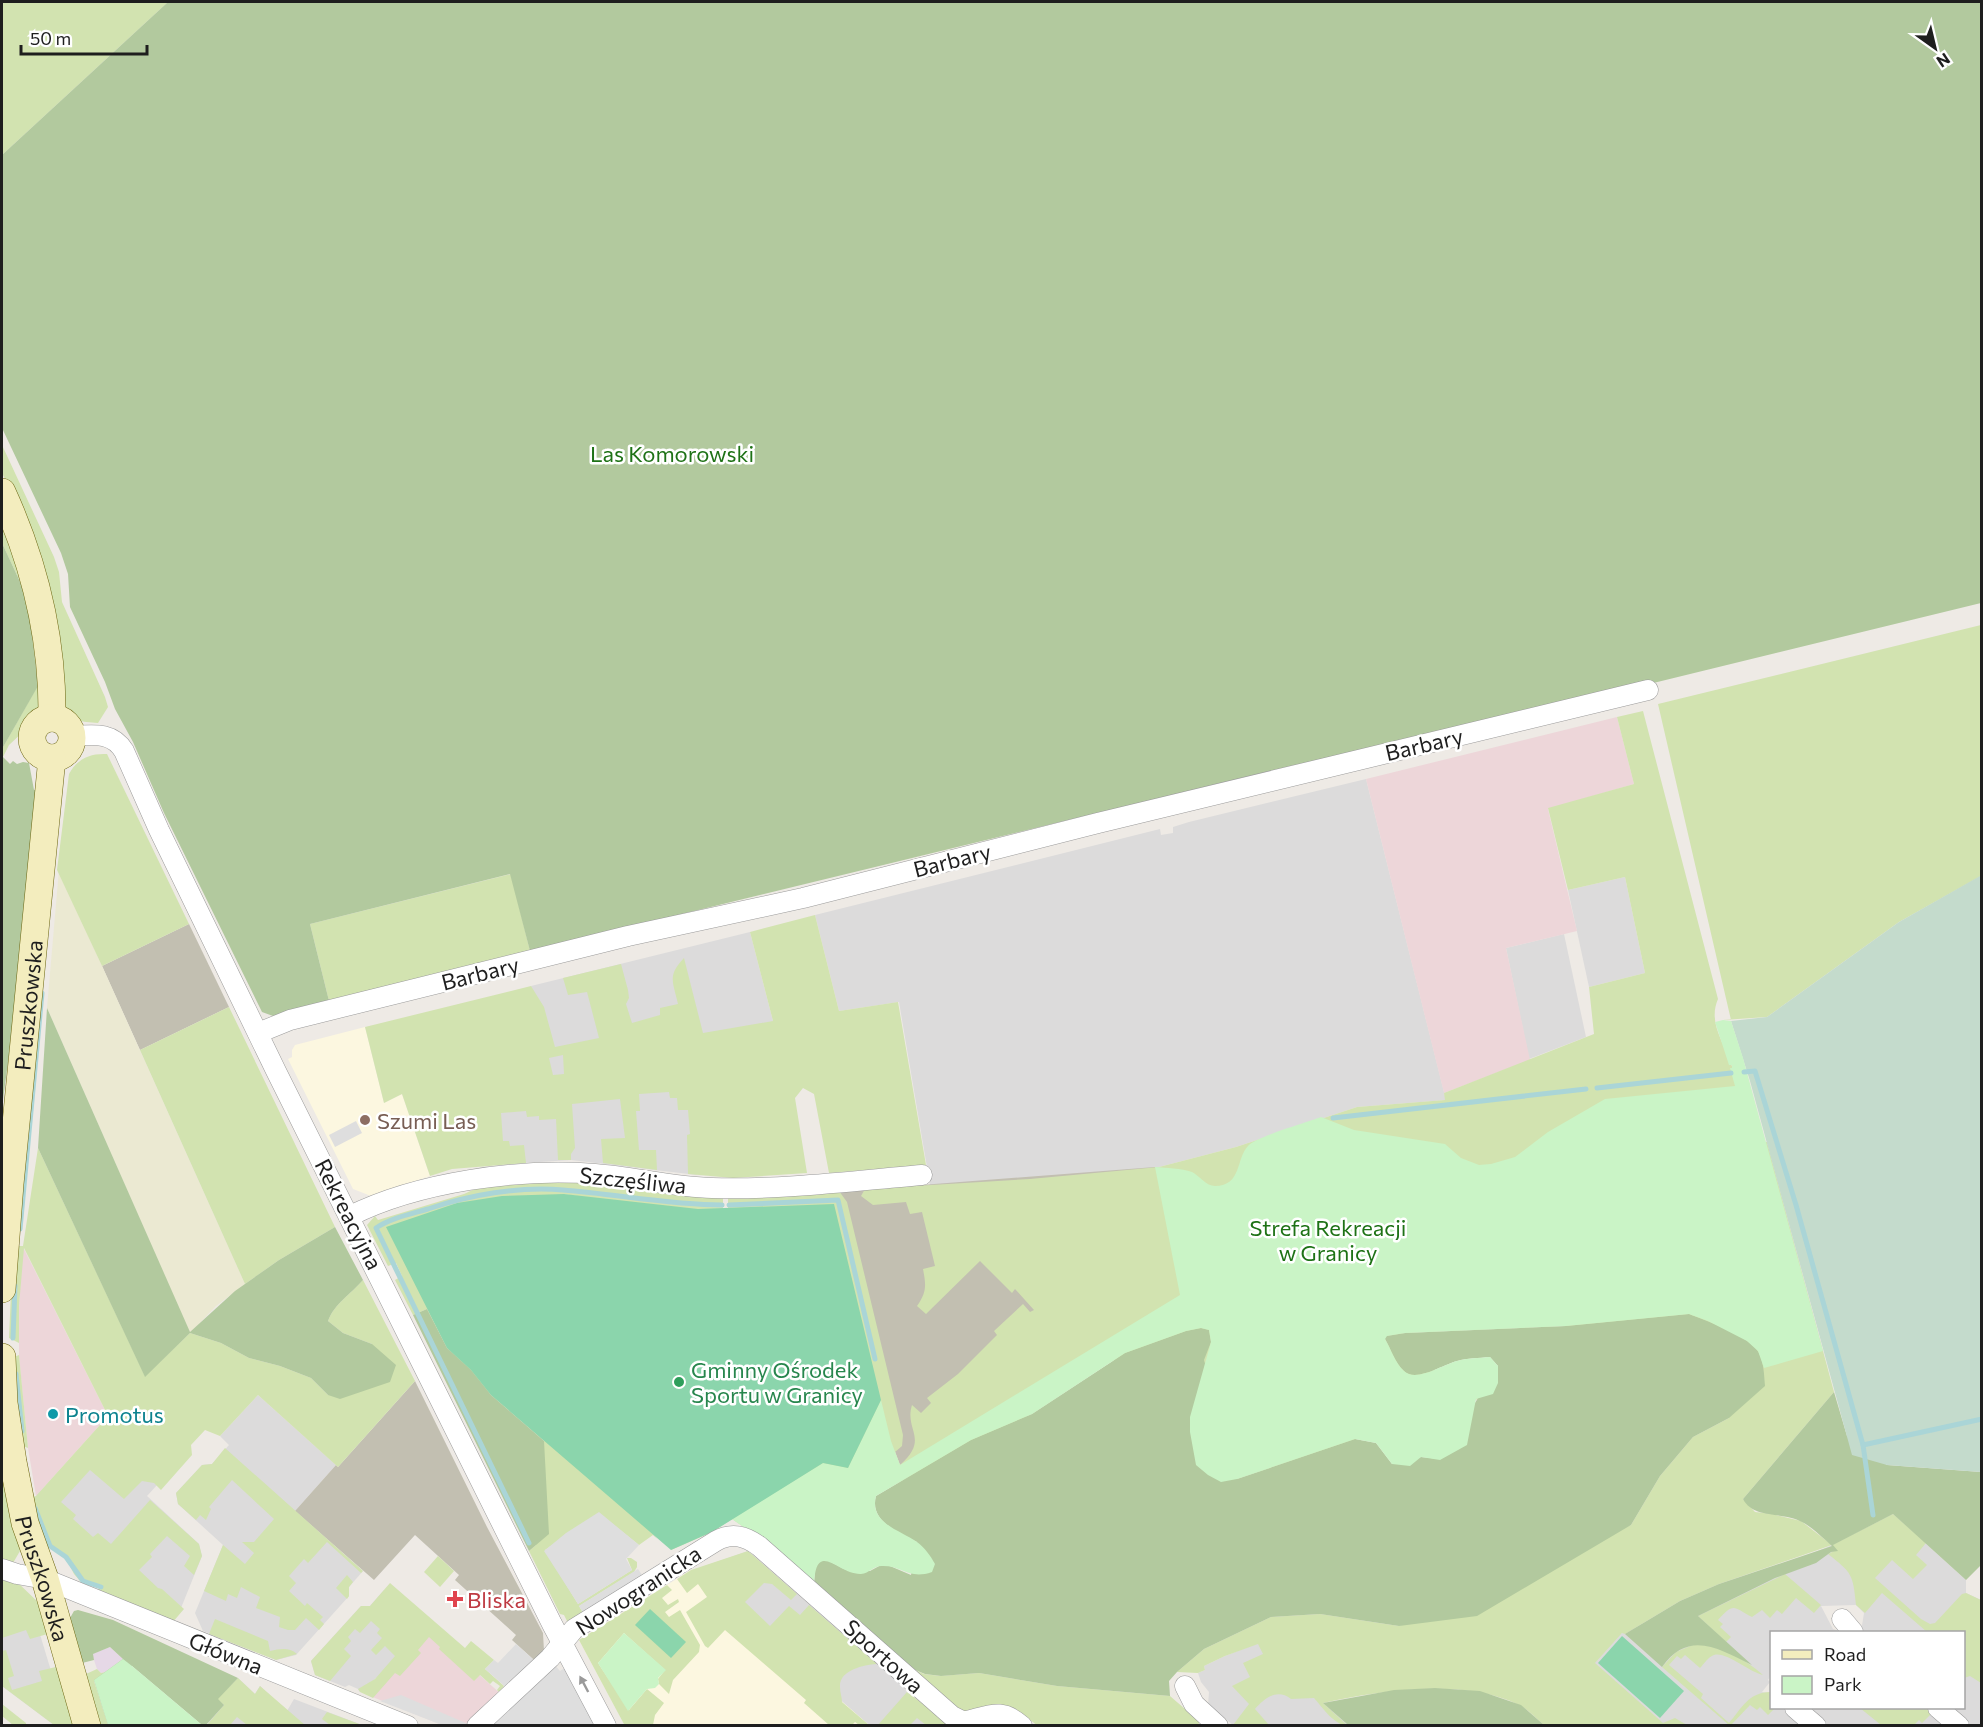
<svg xmlns="http://www.w3.org/2000/svg" width="1983" height="1727" viewBox="0 0 1983 1727" font-family="Commissioner,sans-serif">
	<style>
		.residential { fill: #dcdbdb }
		.commercial { fill: #edd6d9 }
		.industrial { fill: #e6d8e6 }
		.education { fill: #fcf7e0 }
		.construction { fill: #c2bfb1 }
		.farmland { fill: #ebe9d2 }
		.grass { fill: #d2e3b0; fill-rule: evenodd }
		.forest { fill: #b2c99e }
		.wetland { fill: #c4dbcc }
		.park { fill: #caf4c6 }
		.pitch { fill: #8bd5ac }
		.parking { fill: #dedede }
		.lines { fill: none; stroke-linecap: round; stroke-linejoin: round }
		.stream { stroke: #aad5d7; stroke-width: 5 }
		.street-casing { stroke: #9b9b9b; stroke-width: 21 }
		.secondary-casing { stroke: #6b6510; stroke-width: 28 }
		.street { stroke: #fff; stroke-width: 20 }
		.secondary { stroke: #f3edbe; stroke-width: 27 }
		.oneway { fill: #9a9a9a }
		.education-dot { fill: #8d6e63; stroke: #fff; stroke-width: 2 }
		.leisure-dot { fill: #2e9e5b; stroke: #fff; stroke-width: 2 }
		.culture-dot { fill: #0f9aa8; stroke: #fff; stroke-width: 2 }
		.health-dot { fill: #e0444e; stroke: #fff; stroke-width: 2 }
		.labels { text-anchor: middle; dominant-baseline: central; stroke-width: 5; stroke-linejoin: round; paint-order: stroke }
		.park-label { font-size: 22px; fill: #1e7216; stroke: #fff }
		.street-label { font-size: 22px; fill: #1e1e1e; stroke: #fff }
		.education-label { font-size: 22px; fill: #785e54; stroke: #fff; text-anchor: start }
		.leisure-label { font-size: 22px; fill: #27864d; stroke: #fff; text-anchor: start }
		.culture-label { font-size: 22px; fill: #0d838f; stroke: #fff; text-anchor: start }
		.health-label { font-size: 22px; fill: #be3a42; stroke: #fff; text-anchor: start }
	</style>
	<rect width="100%" height="100%" fill="#eeeae5"/>
	<!-- residential -->
	<g class="residential">
		<polygon points="1366,779 1446,1100 1357,1107 1236,1147 1159,1167 1030,1179 930,1185 899,1002 839,1011 815,915 1160,829 1161,835 1173,833 1173,827 1189,822"/>
		<polygon points="1625,877 1645,973 1589,987 1568,890"/>
		<polygon points="750,932 773,1021 697,1175 571,1160 492,1165 485,1074 549,1058 531,986"/>
		<polygon points="1564,934 1586,1037 1529,1059 1506,948"/>
		<polygon points="258,1395 336,1465 295,1511 363,1571 349,1587 349,1596 296,1655 276,1660 203,1631 195,1613 223,1545 178,1504 176,1493 202,1465 212,1464 229,1445 220,1436"/>
		<polygon points="96,1431 157,1485 147,1496 199,1544 202,1556 181,1608 36,1496"/>
		<polygon points="1893,1514 1966,1580 1966,1593 1981,1600 1981,1725 1967,1725 1946,1708 1964,1708 1964,1632 1861,1632 1864,1613 1856,1605 1821,1606 1833,1629 1842,1632 1772,1632 1771,1675 1768,1680 1770,1682 1762,1692 1771,1694 1772,1708 1786,1708 1808,1725 1544,1725 1547,1682 1622,1633 1832,1545"/>
		<polygon points="748,1551 899,1682 907,1692 951,1725 869,1725 691,1571"/>
		<polygon points="2,1580 35,1618 55,1684 54,1725 2,1686"/>
		<polygon points="384,1590 430,1631 360,1692 358,1689 349,1685 345,1687 315,1675 311,1661 361,1606 370,1606"/>
		<polygon points="1258,1643 1312,1692 1348,1725 1233,1725 1208,1705 1209,1692 1201,1682 1198,1673 1205,1670 1204,1666 1225,1656"/>
		<polygon points="238,1678 255,1694 260,1686 287,1711 294,1699 362,1725 206,1726"/>
		<polygon points="1805,1708 1930,1708 1951,1725 1825,1725"/>
	</g>
	<!-- commercial -->
	<g class="commercial">
		<polygon points="1617,717 1634,784 1548,809 1577,931 1506,948 1530,1060 1444,1093 1366,779"/>
		<polygon points="23,1247 108,1416 36,1496 28,1448 19,1356 19,1306"/>
		<polygon points="430,1631 502,1695 468,1726 442,1725 370,1696"/>
	</g>
	<!-- industrial -->
	<polygon class="industrial" points="110,1647 123,1659 106,1672 101,1673 97,1669 92,1654"/>
	<!-- education -->
	<g class="education">
		<polygon points="365,1027 384,1103 402,1094 430,1176 371,1196 353,1189 288,1059 292,1057 292,1050 295,1045"/>
		<polygon points="691,1570 869,1725 625,1725 579,1640"/>
	</g>
	<!-- construction -->
	<g class="construction">
		<polygon points="189,924 229,1007 140,1050 102,966"/>
		<polygon points="1155,1167 1180,1295 900,1465 891,1441 831,1192"/>
		<polygon points="415,1381 487,1527 543,1633 544,1651 534,1660 512,1640 516,1635 455,1580 459,1575 415,1535 374,1580 295,1511 336,1465 338,1467"/>
	</g>
	<!-- farmland -->
	<polygon class="farmland" points="59,870 245,1284 216,1306 190,1333 47,1008"/>
	<!-- grass -->
	<g class="grass">
		<polygon points="2,2 168,2 2,155"/>
		<path d="M2,445l52,112 5,15 3,30 43,95 3,10 -10,16c-16,-1 -27,-2 -35,-17l-44,-199 -17,-34z"/>
		<path d="M2,520c15,42 26,81 34,124l3,1 4,48 -2,13 -16,24 -16,15 -6,12 -1,-8 36,-64 -10,-86 -26,-56z"/>
		<polygon points="1981,625 1981,876 1899,922 1767,1017 1723,1020 1731,1020 1658,704"/>
		<path d="M1643,711l75,288c-10,23 5,42 13,64 3,9 4,19 5,28l-551,202 -334,205 -93,39 -26,-18 -20,13 -41,18 57,-329v-23l111,-7 8,11 56,233 -1,11 -7,6 5,13c30,-26 4,-35 12,-60l9,8 10,-10 -4,-5 31,-24 39,-39 -3,-4 29,-27 7,8 4,-2 -19,-21 -3,4 -32,-32 -54,53 -9,-8c10,-14 9,-21 6,-37l12,-3 -13,-54 -12,2 -4,-12 -33,3 -12,-9 4,-7 165,-10 129,-12 77,-20 121,-40 88,-7 -1,-7 150,-59 -5,-47 56,-14 -20,-96 -57,13 -20,-82 86,-24 -17,-67z"/>
		<path d="M107,754l82,170 -87,42 -45,-96 12,-96c8,-15 21,-21 38,-20z"/>
		<polygon points="511,874 530,951 329,1001 310,924"/>
		<path d="M815,915l24,96 59,-9 28,163 -97,8 -15,-79 -11,-6 -8,10 12,75 -74,5 -45,-4 -1,-39 3,-1 -2,-24h-10l-1,-12h-7l-1,-6 -30,2 1,17h-4l3,39h17l1,20 -54,-7 -2,-24 24,-1 -5,-39 -48,5 3,44 -4,6v6h-13l-2,-41 -17,1v-4l-12,1 -1,-6 -25,2 2,28h6l1,5 14,-1 2,18 -74,6 -22,7 -28,-82 -18,9 -19,-76 166,-41 13,21 11,40 44,-9 -12,-46 -19,3 -5,-17 58,-14 7,26 1,8 -3,6 6,19 28,-8v-7l18,-4c-5,-23 -11,-28 6,-46l19,75 70,-12 -23,-89zM563,1055l1,19 -11,1 -4,-17z"/>
		<polygon points="229,1007 335,1227 279,1260 245,1284 140,1050"/>
		<path d="M1767,1142l67,250 -91,107 12,13 17,2 29,7 31,24 61,-31 33,29 -10,12 11,10 -14,14 -21,-19 -17,18 46,41 9,5 5,-1 27,-29 4,-1 15,7v83l-11,-7 -6,2v-46h-37l-45,-39 -17,20 -9,-8c-3,-31 -4,-32 -28,-51l6,-3 -2,-6 -113,39 -39,17 -55,33 -3,-1 -27,30 68,60 12,-5 12,7h-143c-8,-6 -16,-16 -25,-20 -54,-27 -138,-15 -196,-2l25,23c-14,-1 -25,-18 -34,-28l-23,1c-14,-11 -26,-1 -36,10l14,16h-36l16,-21 -17,-18 18,-9 -7,-14 20,-9 -5,-10 -33,12 -21,10 1,4 -7,3 -21,-1 27,-23 67,-32 49,-3 79,12 232,-101 29,-49 33,-39 36,-19 -163,-92 -161,7 -20,6 9,15 99,40 -256,85 -124,-119 -81,54 -175,90 572,-330z"/>
		<path d="M38,1148l107,228 45,-43 31,10 28,15 31,8 31,12 17,17 44,-51 -29,-11 -15,-12c6,-17 23,-27 35,-41l52,101 -77,86 -80,-72 -38,41 -15,-6 -14,15 1,10 -31,35 -7,-7 -12,-2 -18,18 -34,-29 -29,32 15,13 -3,4 20,18 5,-4 13,11 39,-44 49,44 3,12 -8,19 -10,-9 6,-10 -23,-20 -17,18 2,3 -13,13 19,18 4,1 22,20 -12,14 -74,-29 1,-6 -18,-6 -7,-8 -7,-14 -21,-15 -18,-47 8,-2 72,-80 -84,-168 -5,58v37l-10,-5 4,-92h10z"/>
		<polygon points="557,1181 723,1198 723,1217 563,1194 654,1535 657,1539 653,1535 639,1545 599,1513 545,1550 578,1604 632,1570 627,1558 631,1558 637,1562 637,1567 634,1572 579,1606 585,1616 574,1623 567,1621 564,1615 560,1614 529,1551 536,1545 544,1441 491,1395 447,1348 427,1309 413,1315 395,1280 402,1276 396,1263 388,1266 367,1225 375,1216 378,1220 464,1194 477,1188"/>
		<polygon points="19,1355 28,1448 18,1444 9,1359"/>
		<polygon points="2,1445 20,1551 13,1563 2,1560"/>
		<polygon points="225,1448 363,1571 361,1573 327,1542 308,1563 304,1559 289,1576 296,1583 289,1591 305,1606 307,1603 323,1617 320,1620 324,1624 319,1630 306,1618 295,1630 288,1630 279,1627 280,1617 256,1608 260,1597 241,1587 237,1598 228,1594 226,1601 204,1591 223,1545 245,1564 254,1553 242,1542 254,1542 274,1519 232,1480 209,1507 211,1509 206,1520 200,1515 196,1520 178,1504 176,1493 202,1465 212,1464"/>
		<path d="M748,1551l49,43 -6,6 -19,-16 -8,-1 -19,19 25,24 19,-20 11,9 9,-10 67,58v1c-12,1 -37,6 -36,23 0,6 2,10 2,15l27,23h-10l-4,-3 -3,3h-23l-25,-22 2,-3 -81,-70 -17,18 -3,-2 -19,-34 21,-15 -9,-13 -11,9 -10,-14 14,-9z"/>
		<polygon points="438,1556 454,1571 440,1587 424,1572"/>
		<path d="M1785,1574l36,31 -7,8 -18,-15 -14,16 -5,-4 -7,8 -8,-8 -10,7c-19,-10 -18,-15 -34,3l5,4 -3,3 11,10 -5,5 -28,-26z"/>
		<polygon points="2,1575 17,1582 39,1603 51,1633 30,1639 26,1630 2,1638"/>
		<polygon points="347,1575 353,1582 349,1587 349,1596 347,1599 336,1588"/>
		<polygon points="390,1583 465,1648 471,1641 494,1660 485,1669 504,1686 499,1692 497,1690 500,1686 493,1681 490,1684 480,1675 474,1681 439,1649 440,1647 429,1637 418,1650 421,1653 400,1676 395,1673 373,1698 360,1692 358,1689 375,1679 395,1656 385,1646 376,1655 371,1650 382,1638 377,1633 380,1629 371,1621 360,1633 355,1629 348,1637 351,1641 344,1649 351,1656 330,1681 315,1675 311,1661 361,1606 370,1606"/>
		<polygon points="667,1585 672,1590 662,1598 668,1605 678,1599 679,1602 665,1612 669,1617 680,1610 700,1645 699,1652 673,1680 669,1694 659,1684 658,1679 665,1670 624,1633 598,1663 629,1710 647,1689 664,1703 655,1715 653,1725 625,1726 579,1640"/>
		<path d="M215,1619l53,22 2,10c10,-2 19,-4 27,3l-21,6 -67,-26z"/>
		<path d="M1695,1644c25,2 49,14 68,31 -14,-3 -37,-24 -49,-20 -6,2 -10,9 -14,13l-15,-13 -4,4 -4,-3 -8,9 34,29 -2,4 28,25c12,-14 20,-31 41,-31l1,2 1,14h3l-7,7 -8,-8 -3,3 -7,-5 -19,20h-2l-67,-58 14,-15z"/>
		<polygon points="6,1650 14,1676 8,1678 12,1690 42,1681 39,1671 60,1666 76,1725 54,1725 2,1686 2,1651"/>
		<polygon points="97,1669 101,1673 106,1672 94,1681 108,1725 101,1725 86,1674"/>
		<path d="M913,1669l11,5 16,2 39,-3 78,13 113,10 30,26 -3,4h-159c-26,-23 -44,-15 -76,-12z"/>
		<polygon points="238,1678 255,1694 260,1686 305,1725 247,1725 237,1717 231,1724 232,1725 206,1726 224,1705 217,1699"/>
		<polygon points="907,1692 951,1725 926,1725 917,1718 910,1725 877,1726"/>
		<polygon points="2,1704 26,1723 26,1725 13,1725 2,1716"/>
		<polygon points="1860,1708 1930,1708 1932,1713 1922,1723 1919,1720 1914,1725 1881,1725"/>
		<polygon points="327,1712 362,1725 330,1725 322,1719"/>
	</g>
	<!-- forest -->
	<g class="forest">
		<polygon points="168,2 1981,2 1981,603 1637,687 1291,766 530,951 510,874 310,924 329,1001 273,1016 262,1012 164,813 133,742 115,709 105,682 70,607 68,574 61,553 2,428 2,155"/>
		<polygon points="2,543 28,599 38,686 2,749"/>
		<polygon points="2,756 10,764 13,761 17,764 23,762 29,763 34,790 39,790 34,870 2,1107"/>
		<path d="M47,1008l143,324 45,-41 44,-31 56,-33 28,53c-12,14 -29,24 -35,41l15,12 29,11 24,21 -6,17 -50,17 -12,-4 -17,-17 -31,-12 -31,-8 -28,-15 -31,-10 -45,44 -107,-229z"/>
		<polygon points="427,1309 447,1348 471,1370 491,1395 544,1441 549,1534 529,1551 413,1315"/>
		<path d="M1689,1314c18,7 61,22 70,39 5,10 5,22 6,33l-36,32 -36,19 -33,39 -29,49 -154,91 -78,10 -79,-12 -49,3 -67,32 -27,23 -8,9 1,15 -113,-10 -78,-13 -38,3 -16,-2 -12,-5 -99,-84 1,-15 2,-6 4,-3 6,-1 19,10 24,1 11,-6 9,1 21,9 6,-33c-18,-9 -48,-21 -41,-46l95,-56 61,-26 93,-61 61,-22 15,-3 8,2 2,12 -7,18 33,119 118,-40 21,4 16,21 29,-7 19,2 58,-93 -8,-9c-11,1 -23,1 -33,4 -13,3 -41,22 -53,10 -9,-8 -13,-22 -19,-32l1,-3 19,-3 161,-7z"/>
		<path d="M1834,1392l13,44 40,29 94,7v93l-15,15 -73,-66 -60,31 5,6 -7,1 -15,11 -41,15 -77,38 54,49c-33,-16 -63,-36 -90,2l-37,-33 55,-33 39,-17 113,-38c-9,-8 -20,-19 -30,-24 -18,-11 -48,-2 -59,-23z"/>
		<polygon points="78,1610 113,1620 238,1678 218,1699 224,1705 206,1725 202,1725 132,1666 108,1725 94,1680 123,1659 110,1647 93,1654 94,1660 82,1663 70,1618 74,1611"/>
		<polygon points="1435,1688 1480,1691 1521,1705 1544,1725 1348,1725 1323,1703 1394,1690"/>
	</g>
	<!-- wetland -->
	<polygon class="wetland" points="1980,876 1981,1472 1887,1465 1852,1455 1750,1081 1731,1021 1767,1017 1899,922"/>
	<!-- park -->
	<g class="park">
		<path d="M1723,1020l8,1 12,37 80,293 -59,17 -6,-17 -11,-10 -39,-20 -19,-7 -123,12 -161,7 -18,3 -2,3c6,10 10,24 19,32 12,12 40,-7 53,-10 10,-3 22,-3 33,-4l8,9v17l-5,11 -17,5 -9,46 -27,15 -19,-3 -11,9 -18,-2 -16,-21 -21,-4 -118,40 -16,3 -13,-7 -12,-10 -6,-33v-15l21,-75 -2,-12 -8,-2 -15,3 -61,22 -93,61 -61,26 -95,56c-7,27 24,34 41,46 8,6 13,13 18,22l-3,8c-23,8 -29,-6 -49,-6 -9,-1 -13,7 -22,8 -23,1 -45,-36 -47,11l-56,-48 -26,-18 91,-56 25,5 33,-68 10,41 9,24 280,-170 -25,-128c11,1 26,1 37,5 8,4 14,14 23,14 27,0 21,-28 33,-40 9,-10 58,-23 73,-29l33,13 91,14 16,14 18,7 12,-1 24,-7 33,-25 57,-33 130,-13 -5,-18h2v-3h-3l-14,-43z"/>
		<polygon points="624,1633 666,1670 658,1678 659,1684 655,1688 647,1689 628,1711 598,1663"/>
		<polygon points="123,1659 132,1666 202,1725 108,1725 94,1680"/>
	</g>
	<!-- pitch -->
	<g class="pitch">
		<polygon points="564,1194 698,1209 834,1204 881,1400 848,1468 823,1463 712,1532 671,1550 491,1395 471,1370 447,1348 386,1227 457,1203 502,1196"/>
		<polygon points="650,1609 686,1642 671,1658 635,1625"/>
		<polygon points="1622,1636 1684,1691 1660,1718 1598,1663"/>
	</g>
	<!-- parking -->
	<g class="parking">
		<polygon points="356,1121 362,1133 335,1147 329,1135"/>
		<polygon points="599,1512 639,1545 626,1559 632,1570 578,1604 544,1551 566,1533"/>
		<polygon points="638,1569 644,1578 585,1616 579,1606"/>
		<polygon points="516,1644 534,1660 508,1689 485,1669 494,1660 498,1663"/>
		<polygon points="554,1664 560,1671 568,1666 601,1726 488,1726"/>
		<polygon points="401,1695 468,1724 442,1725 380,1701"/>
	</g>
	<g class="lines">
		<!-- stream -->
		<g class="stream">
			<polyline points="1744,1072 1755,1071 1796,1205 1863,1445 1982,1419"/>
			<polyline points="1597,1088 1731,1073"/>
			<polyline points="1333,1118 1586,1089"/>
			<polyline points="729,1205 838,1200 875,1359"/>
			<polyline points="20,1229 42,993"/>
			<polyline points="13,1338 15,1286"/>
			<polyline points="16,1374 22,1431"/>
			<polyline points="1863,1445 1873,1515"/>
			<polyline points="35,1508 50,1546 66,1557 83,1581 101,1587"/>
			<path d="M529,1543l-153,-315c15,-10 35,-14 52,-19 41,-14 91,-23 135,-19 53,4 106,15 159,15"/>
		</g>
		<!-- street casing -->
		<g class="street-casing">
			<g id="street">
				<path d="M73,736c19,-1 39,-5 51,15l35,79 117,241 276,553 54,102"/>
				<polyline points="258,1033 290,1020 628,936 803,898 1098,823 1648,690"/>
				<path d="M350,1216c68,-34 169,-48 245,-42 39,3 78,13 117,14 70,2 140,-7 210,-13"/>
				<polyline points="2,1569 17,1574 45,1579 408,1726"/>
				<polyline points="1842,1619 1853,1632"/>
				<polyline points="1185,1686 1194,1704 1218,1726"/>
				<polyline points="1795,1708 1816,1726"/>
				<polyline points="1938,1708 1959,1726"/>
				<path d="M477,1726l73,-68 24,-29 142,-88c16,-9 29,-5 43,5l193,170 10,5h5c24,-6 35,-13 55,5"/>
			</g>
		</g>
		<!-- secondary casing -->
		<g class="secondary-casing">
			<g id="secondary">
				<path d="M2,492c32,70 51,148 50,226"/>
				<circle cx="52" cy="738" r="20"/>
				<path id="s1" d="M2,1289l8,-105 42,-426"/>
				<path id="s2" d="M2,1357l2,46 9,59 12,61 20,56 42,147"/>
			</g>
		</g>
		<!-- street -->
		<use href="#street" class="street"/>
		<!-- secondary -->
		<use href="#secondary" class="secondary"/>
	</g>
	<!-- one-way arrows -->
	<defs><path id="oneway-solid" d="M-6-.8H1V-3.2L6.5 0L1 3.2V.8H-6Z" transform="scale(1.5)"/></defs>
	<use class="oneway" href="#oneway-solid" transform="translate(584 1684) rotate(-118)"/>
	<!-- markers -->
	<circle class="education-dot" cx="365" cy="1120" r="6"/>
	<circle class="leisure-dot" cx="679" cy="1382" r="6"/>
	<circle class="culture-dot" cx="53" cy="1414" r="6"/>
	<path class="health-dot" d="M452 1590h6v6h6v6h-6v6h-6v-6h-6v-6h6z"/>
	<g class="labels">
		<!-- park labels -->
		<g class="park-label">
			<text x="672" y="453">Las Komorowski</text>
			<text x="1328" y="1227">Strefa Rekreacji<tspan x="1328" dy="25">w Granicy</tspan></text>
		</g>
		<!-- street labels -->
		<g class="street-label">
			<text transform="translate(1424 744) rotate(-13)">Barbary</text>
			<text transform="translate(952 860) rotate(-14)">Barbary</text>
			<text transform="translate(480 973) rotate(-14)">Barbary</text>
			<text stroke="none"><textPath href="#s1" startOffset="285">Pruszkowska</textPath></text>
			<text transform="translate(633 1180) rotate(6)">Szczęśliwa</text>
			<text transform="translate(349 1214) rotate(63)">Rekreacyjna</text>
			<text stroke="none"><textPath href="#s2" startOffset="226">Pruszkowska</textPath></text>
			<text transform="translate(638 1590) rotate(-33)">Nowogranicka</text>
			<text transform="translate(226 1653) rotate(22)">Główna</text>
			<text transform="translate(884 1656) rotate(42)">Sportowa</text>
		</g>
		<!-- education labels -->
		<g class="education-label">
			<text x="377" y="1120">Szumi Las</text>
		</g>
		<!-- leisure labels -->
		<g class="leisure-label">
			<text x="691" y="1369">Gminny Ośrodek<tspan x="691" dy="25">Sportu w Granicy</tspan></text>
		</g>
		<!-- culture labels -->
		<g class="culture-label">
			<text x="65" y="1414">Promotus</text>
		</g>
		<!-- health labels -->
		<g class="health-label">
			<text x="467" y="1599">Bliska</text>
		</g>
	</g>
	<!-- border -->
	<rect width="1983" height="1727" fill="none" stroke="#1e1e1e" stroke-width="6"/>
	<!-- legend -->
	<rect x="1770" y="1631" width="195" height="78" fill="#ffffff" stroke="#a5a5a5" stroke-width="1.5"/>
	<rect x="1782" y="1650" width="30" height="9" fill="#f3edbe" stroke="#a5a5a5" stroke-width="1.5"/>
	<text x="1824" y="1661" font-size="18" fill="#1e1e1e">Road</text>
	<rect x="1782" y="1676" width="30" height="18" fill="#caf4c6" stroke="#a5a5a5" stroke-width="1.5"/>
	<text x="1824" y="1691" font-size="18" fill="#1e1e1e">Park</text>
	<!-- north arrow -->
	<g transform="translate(1935 48) rotate(146)" stroke="#ffffff" stroke-width="4.5" paint-order="stroke">
	<path d="M0-4.5L10 22L0 15L-10 22Z" fill="#1e1e1e"/>
	<text y="-9" font-size="16" font-weight="bold" text-anchor="middle" fill="#1e1e1e">N</text>
	</g>
	<!-- scale -->
	<path d="M21 45v9h126v-9" fill="none" stroke="#1e1e1e" stroke-width="3"/>
	<text x="30" y="45" font-size="18" fill="#1e1e1e" stroke="#ffffff" stroke-width="4.5" paint-order="stroke">50 m</text>
</svg>
